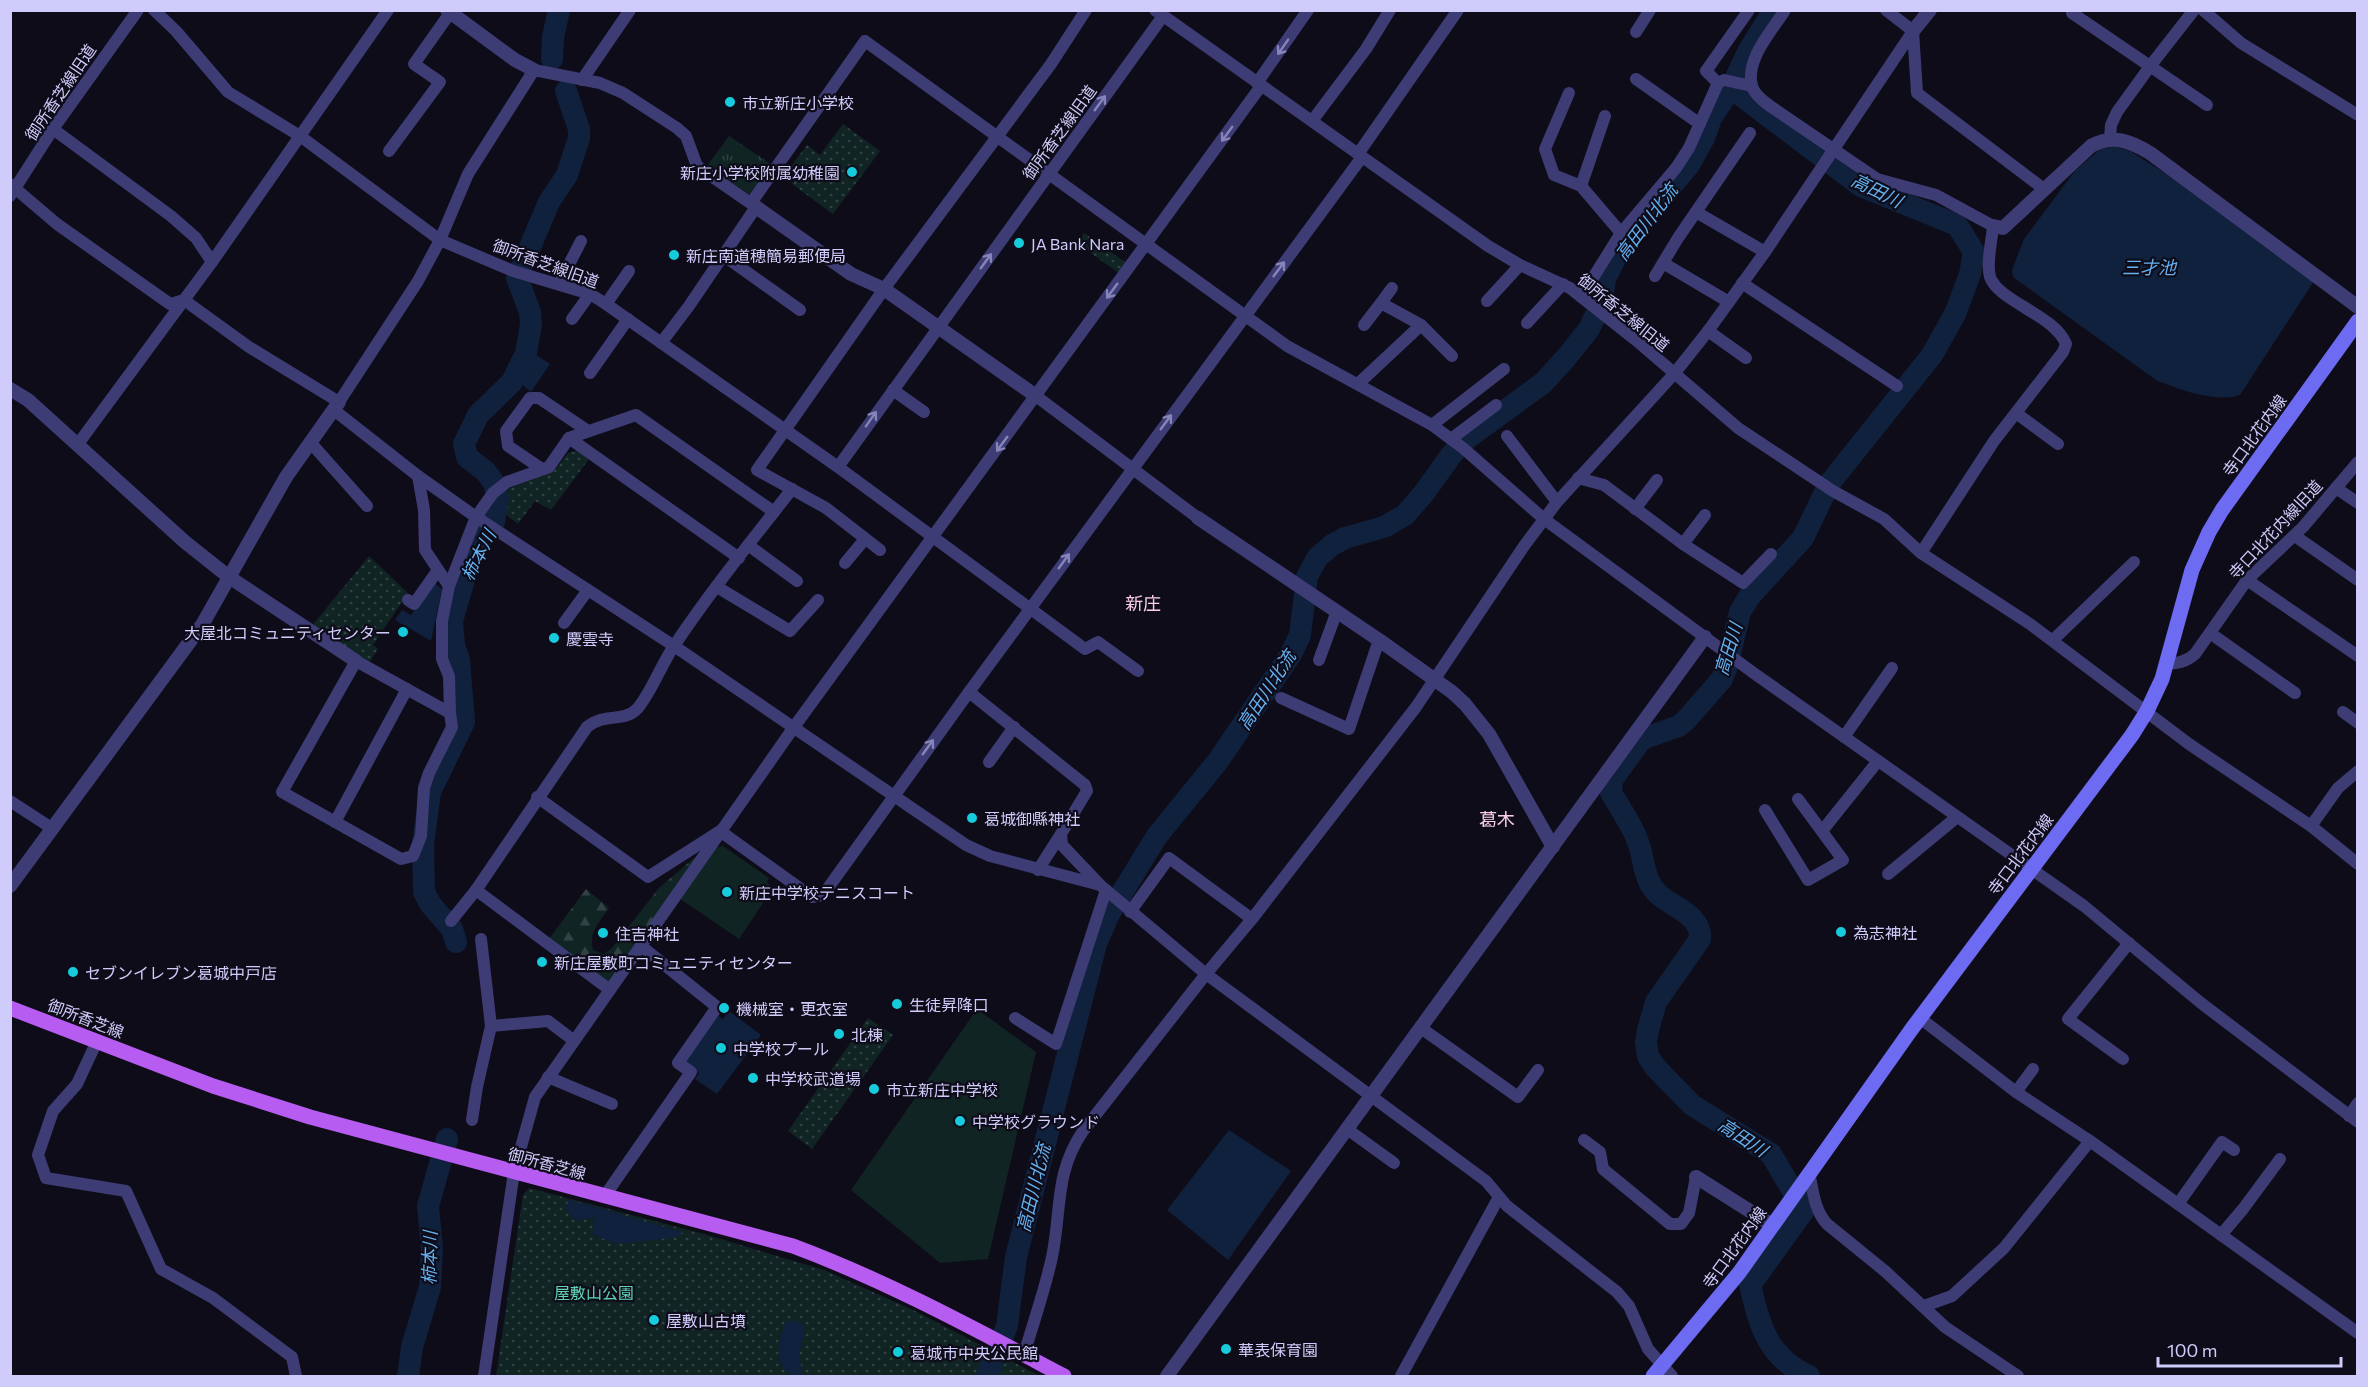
<svg xmlns="http://www.w3.org/2000/svg" width="2368" height="1387" viewBox="0 0 2368 1387" font-family="Commissioner,'Noto Sans JP',sans-serif">
	<style>
		.grass { fill: url(#grass-tufts) }
		.forest { fill: url(#forest-firs) }
		.park { fill: url(#park-dots) }
		.pitch { fill: #102423 }
		.water { fill: #0f213c }
		.lines { fill: none; stroke-linecap: round; stroke-linejoin: round }
		.river { stroke: #0f213c; stroke-width: 22 }
		.minor { stroke: #3d3c75; stroke-width: 12 }
		.tertiary { stroke: #3d3c75; stroke-width: 14 }
		.secondary { stroke: #6c6bf1; stroke-width: 15 }
		.primary { stroke: #b65cf0; stroke-width: 15 }
		.oneway { stroke: #8684b8 }
		.poi-dot { fill: #15cbdc; stroke: #0f0c1a; stroke-width: 2 }
		.labels { text-anchor: middle; dominant-baseline: central; stroke-width: 4.5; stroke-linejoin: round; paint-order: stroke }
		.street-label { font-size: 16px; fill: #cfcbfa; stroke: #0f0c1a }
		.poi-label { font-size: 16px; fill: #cfcbfa; stroke: #0f0c1a; text-anchor: start }
		.park-label { font-size: 16px; fill: #5fd2b3; stroke: #0f0c1a }
		.water-label { font-size: 18px; font-style: italic; fill: #63b1f0; stroke: #0f0c1a }
		.neighbourhood-label { font-size: 18px; fill: #facdea; stroke: #0f0c1a }
	</style>
	<defs>
		<pattern id="grass-tufts" width="24" height="20" patternUnits="userSpaceOnUse" patternTransform="scale(1.5)"><rect width="24" height="20" fill="#102423"/><path d="M3 7l-1-3M5 7V3M7 7l1-3M15 17l-1-3M17 17v-4M19 17l1-3" fill="none" stroke="#324244"/></pattern>
		<pattern id="forest-firs" width="22" height="20" patternUnits="userSpaceOnUse" patternTransform="scale(1.5)"><rect width="22" height="20" fill="#102423"/><path d="M5 1l3.5 6h-7zM16 11l3.5 6h-7z" fill="#324244"/></pattern>
		<pattern id="park-dots" width="8" height="8" patternUnits="userSpaceOnUse" patternTransform="scale(1.5)"><rect width="8" height="8" fill="#102423"/><path d="M2 2h.1M6 6h.1" fill="none" stroke="#324244" stroke-width="1.8" stroke-linecap="round"/></pattern>
	</defs>
	<rect width="100%" height="100%" fill="#0f0c1a"/>
	<!-- grass -->
	<polygon class="grass" points="729,136 772,165 749,194 707,166"/>
	<!-- forest -->
	<path class="forest" d="M694,858l3,2 -93,132 -61,-45 43,-58 23,19c-9,13 -21,25 -16,42l10,4 8,-5 48,-61z"/>
	<!-- park -->
	<g class="park">
		<polygon points="843,124 880,151 833,214 792,184 798,176 789,169 807,145 820,155"/>
		<polygon points="1084,233 1128,264 1120,274 1077,243"/>
		<polygon points="579,450 589,459 551,510 535,501 518,524 504,513 508,503 508,489 554,471 568,453"/>
		<polygon points="369,556 408,593 373,645 378,649 368,664 311,627"/>
		<polygon points="868,1018 893,1035 812,1149 788,1131"/>
		<polygon points="529,1188 704,1234 824,1270 913,1310 1040,1376 496,1376 523,1195"/>
	</g>
	<!-- pitch -->
	<g class="pitch">
		<polygon points="723,846 769,878 767,882 773,888 739,939 679,898 714,848"/>
		<polygon points="977,1009 1036,1052 988,1259 940,1263 851,1190"/>
	</g>
	<!-- water -->
	<g class="water">
		<path d="M2113,146l17,5 63,40 121,90 -74,114c-23,8 -61,-5 -84,-15l-143,-103 -1,-7 12,-31 51,-68 25,-22z"/>
		<polygon points="530,351 550,364 531,392 519,382"/>
		<polygon points="433,582 442,589 431,641 395,620 402,610 411,615"/>
		<polygon points="729,1011 761,1035 717,1094 695,1079 699,1073 681,1061 715,1014 723,1019"/>
		<polygon points="1229,1130 1291,1171 1228,1260 1167,1210"/>
		<polygon points="569,1200 570,1200 682,1232 678,1237 616,1244 592,1234 595,1217 576,1221 565,1208"/>
		<path d="M794,1321l8,2 2,10 -5,22 4,21c-32,1 -25,-33 -18,-53z"/>
	</g>
	<g class="lines">
		<!-- river -->
		<g class="river">
			<polyline points="552,59 553,37 559,10"/>
			<path d="M1731,88l130,98 96,39 17,27 -4,22 -15,40 -23,41 -103,129 -26,54 -54,59 -9,15 -13,54 -5,13 -36,41 -7,6 -34,12 -5,3 -28,39 -1,13c10,16 21,32 27,49 7,18 5,38 20,52 14,13 44,21 42,45l-44,63 -8,28 -2,12 2,14 7,11 37,38 79,49 33,56 -54,75c10,41 17,72 59,91"/>
			<polyline points="456,942 452,929 431,905 424,892 423,844 430,792 464,722 459,660 454,645 452,621 468,566 479,543 494,522 498,499 494,483 486,472 467,457 464,444 478,415 512,382 526,353 531,324 530,312 517,278 549,202 567,175 579,138 579,129 566,91"/>
			<polyline points="408,1376 412,1347 430,1287 432,1249 428,1206 447,1139"/>
			<polyline points="987,1376 1007,1326 1016,1257 1096,944 1109,914 1157,836 1218,761 1291,654 1300,635 1307,577 1317,558 1332,545 1345,538 1384,527 1405,515 1424,493 1452,454 1466,439 1543,383 1565,359 1589,329 1601,304 1605,279 1615,259 1631,234 1689,165 1704,138 1711,118 1731,88 1749,50 1774,10"/>
		</g>
		<!-- minor -->
		<g class="minor">
			<polyline points="154,10 176,31 228,92 300,136 440,240 513,271 590,294 606,304 838,467 1085,649 1098,642 1138,671"/>
			<polyline points="1155,10 1488,246 1520,265 1570,288 1637,341 1738,428 1833,491 1884,519 1921,553 2030,624 2189,744 2311,826 2358,864"/>
			<path d="M1785,10c-13,21 -40,49 -33,76 2,8 11,15 18,20l107,73 59,16 57,31c-1,15 -7,36 -3,51 9,25 65,38 76,67l-3,8 -69,89 -73,112"/>
			<polyline points="1886,10 1913,31 1917,93 2044,189"/>
			<polyline points="2203,10 2241,43 2358,115"/>
			<polyline points="2072,13 2207,105"/>
			<polyline points="1636,32 1650,10"/>
			<polyline points="1636,79 1700,124"/>
			<polyline points="582,80 630,10"/>
			<polyline points="1257,83 1308,10"/>
			<polyline points="1718,83 1706,71 1749,10"/>
			<polyline points="1569,93 1545,149 1554,175 1581,186 1621,233"/>
			<polyline points="1312,121 1366,49 1390,10"/>
			<polyline points="53,129 171,216 196,238 212,262"/>
			<polyline points="2110,139 2111,125 2117,112 2151,65 2194,10"/>
			<polyline points="389,151 440,82 414,64 450,13"/>
			<polyline points="1358,154 1458,10"/>
			<polyline points="10,184 57,224 170,304 184,300 249,347 339,402 418,281 440,240 468,174 534,70 600,83 623,93 677,128 686,136 697,166 756,207 689,306 661,343"/>
			<polyline points="1581,186 1605,116"/>
			<polyline points="10,196 53,129 138,10"/>
			<polyline points="751,203 865,41 1287,346 1432,425 1463,448 1544,519 1755,674 2084,906 2201,1003 2358,1122"/>
			<polyline points="1696,212 1765,252"/>
			<polyline points="723,255 800,310"/>
			<polyline points="1663,263 1729,302"/>
			<polyline points="1655,276 1678,238 1750,133"/>
			<polyline points="1742,283 1897,386"/>
			<polyline points="559,284 581,241"/>
			<polyline points="1581,297 1621,233 1676,168 1689,148 1718,83 1724,80 1752,86"/>
			<polyline points="1487,301 1520,265"/>
			<polyline points="1381,303 1392,288"/>
			<polyline points="606,304 629,271"/>
			<polyline points="572,319 590,294"/>
			<polyline points="1527,323 1563,284"/>
			<polyline points="1364,325 1381,303 1421,325"/>
			<polyline points="1708,331 1746,358"/>
			<polyline points="590,373 628,319"/>
			<polyline points="1359,383 1421,325 1452,356"/>
			<polyline points="893,390 924,412"/>
			<polyline points="1036,396 1198,518"/>
			<polyline points="334,410 418,476 476,517 674,646 966,845 990,856 1100,885 1206,974 1486,1181 1507,1206 1617,1292 1629,1306 1648,1349 1672,1376"/>
			<polyline points="2016,413 2058,444"/>
			<polyline points="1432,425 1504,369"/>
			<polyline points="1507,436 1557,502"/>
			<polyline points="569,438 739,558"/>
			<polyline points="1451,439 1496,405"/>
			<polyline points="310,442 367,506"/>
			<polyline points="78,444 212,262 388,10"/>
			<polyline points="838,467 1163,16"/>
			<polyline points="542,469 508,446 506,431 530,398 539,398 588,431"/>
			<polyline points="418,476 424,510 425,550 449,586"/>
			<polyline points="1578,478 1604,485 1683,544 1743,583 1771,554"/>
			<polyline points="2336,488 2358,503"/>
			<polyline points="1635,509 1657,480"/>
			<polyline points="2295,536 2358,580"/>
			<polyline points="1683,544 1705,515"/>
			<polyline points="748,545 797,581"/>
			<polyline points="880,550 826,508 757,470 884,289 1051,64 1086,10"/>
			<polyline points="845,563 865,539"/>
			<polyline points="2247,580 2358,656"/>
			<polyline points="717,587 790,631 818,600"/>
			<polyline points="408,600 414,604 438,570"/>
			<polyline points="564,623 588,590"/>
			<polyline points="2210,633 2295,693"/>
			<polyline points="2053,640 2134,562"/>
			<polyline points="1319,660 1337,611"/>
			<path d="M2166,664c12,-1 20,-2 29,-10l52,-74 56,-53 55,-65"/>
			<polyline points="969,692 1085,785 1087,791 1061,834 1062,845 1100,885"/>
			<polyline points="1281,698 1349,729 1379,640"/>
			<polyline points="2343,712 2358,723"/>
			<polyline points="450,713 452,727 429,773 424,788 421,836 413,856 401,859 282,792 356,661 450,713 449,676 442,659 442,621 449,586 476,517 493,493 507,482 549,467 569,438 636,415 774,512"/>
			<polyline points="1844,737 1892,668"/>
			<polyline points="989,762 1014,727"/>
			<polyline points="537,797 648,877 720,831 812,897 823,895 969,692 1362,157"/>
			<polyline points="10,801 53,829"/>
			<polyline points="1765,810 1808,880 1843,860 1798,799"/>
			<polyline points="335,822 407,689"/>
			<polyline points="2311,826 2338,788 2358,771"/>
			<polyline points="1822,831 1878,761"/>
			<polyline points="1038,870 1061,834"/>
			<polyline points="1888,874 1957,817"/>
			<polyline points="1130,912 1169,858 1252,919"/>
			<polyline points="451,921 476,890"/>
			<path d="M610,990l-134,-100 111,-163c19,-15 36,-4 50,-18 13,-14 25,-46 37,-63 36,-54 78,-106 118,-157"/>
			<polyline points="1015,1018 1056,1044 1106,890"/>
			<polyline points="1920,1018 2016,1092 2090,1141 2358,1333"/>
			<polyline points="491,1026 548,1021 573,1040"/>
			<polyline points="1421,1028 1518,1097 1538,1070"/>
			<polyline points="97,1041 77,1084 53,1111 38,1155 46,1178 126,1191 161,1269 213,1298 292,1357 296,1376"/>
			<polyline points="2123,1059 2068,1019 2129,943"/>
			<polyline points="548,1077 612,1104"/>
			<polyline points="2016,1092 2033,1069"/>
			<polyline points="2349,1116 2358,1103"/>
			<polyline points="472,1120 477,1087 491,1026 481,939"/>
			<polyline points="1347,1129 1394,1163"/>
			<polyline points="1584,1140 1600,1152 1603,1169 1670,1224 1681,1224 1689,1213 1696,1177"/>
			<path d="M1809,1172c4,18 5,38 18,52l59,48 59,55 73,49"/>
			<polyline points="604,1197 691,1072 678,1063 717,1007 641,946"/>
			<polyline points="2178,1204 2222,1142 2234,1150"/>
			<polyline points="2221,1235 2243,1209 2280,1159"/>
			<polyline points="1924,1306 1952,1296 2004,1248 2090,1141"/>
			<path d="M1024,1355c9,-32 21,-65 28,-98 10,-48 2,-83 31,-126l123,-157 46,-55 164,-212 108,-161 33,-44 117,-128 34,-43 57,-79 148,-221"/>
			<polyline points="484,1376 514,1172 535,1097 794,727 1261,86"/>
			<polyline points="1401,1376 1499,1197"/>
		</g>
		<!-- tertiary -->
		<g class="tertiary">
			<polyline points="447,10 515,60 534,70"/>
			<polyline points="1913,31 1930,10"/>
			<polyline points="756,207 851,274 884,289 1036,396"/>
			<path d="M1993,226l10,2 88,-82c22,-12 39,-5 59,7l208,154"/>
			<polyline points="10,389 28,400 185,542 229,577 356,661"/>
			<polyline points="1198,518 1379,640 1452,692 1465,704 1489,734 1553,847"/>
			<polyline points="10,886 202,625 286,477 339,402"/>
			<polyline points="1696,1177 1772,1225"/>
			<polyline points="1167,1376 1705,637"/>
		</g>
		<!-- secondary -->
		<polyline class="secondary" points="1653,1376 1739,1273 1911,1030 2132,735 2147,711 2162,679 2192,570 2209,532 2222,510 2358,321"/>
		<!-- primary -->
		<path class="primary" d="M10,1008l203,78 97,31 483,129c94,35 182,83 271,130"/>
	</g>
	<!-- one-way arrows -->
	<defs><path id="oneway-shaft" d="M-6 0H5M1.5-3L5.5 0L1.5 3" fill="none" stroke-width="1.6" stroke-linecap="round" stroke-linejoin="round" transform="scale(1.5)"/></defs>
	<g class="oneway">
		<use href="#oneway-shaft" transform="translate(1283 47) rotate(125)"/>
		<use href="#oneway-shaft" transform="translate(1100 103) rotate(-54)"/>
		<use href="#oneway-shaft" transform="translate(1227 134) rotate(126)"/>
		<use href="#oneway-shaft" transform="translate(986 261) rotate(-54)"/>
		<use href="#oneway-shaft" transform="translate(1279 269) rotate(-53)"/>
		<use href="#oneway-shaft" transform="translate(1112 291) rotate(126)"/>
		<use href="#oneway-shaft" transform="translate(871 419) rotate(-55)"/>
		<use href="#oneway-shaft" transform="translate(1166 422) rotate(-54)"/>
		<use href="#oneway-shaft" transform="translate(1002 444) rotate(126)"/>
		<use href="#oneway-shaft" transform="translate(1064 561) rotate(-54)"/>
		<use href="#oneway-shaft" transform="translate(928 747) rotate(-54)"/>
	</g>
	<!-- markers -->
	<g class="poi-dot">
		<circle cx="730" cy="102" r="6"/>
		<circle cx="852" cy="172" r="6"/>
		<circle cx="1019" cy="243" r="6"/>
		<circle cx="674" cy="255" r="6"/>
		<circle cx="403" cy="632" r="6"/>
		<circle cx="554" cy="638" r="6"/>
		<circle cx="972" cy="818" r="6"/>
		<circle cx="727" cy="892" r="6"/>
		<circle cx="1841" cy="932" r="6"/>
		<circle cx="603" cy="933" r="6"/>
		<circle cx="542" cy="962" r="6"/>
		<circle cx="73" cy="972" r="6"/>
		<circle cx="897" cy="1004" r="6"/>
		<circle cx="724" cy="1008" r="6"/>
		<circle cx="839" cy="1034" r="6"/>
		<circle cx="721" cy="1048" r="6"/>
		<circle cx="753" cy="1078" r="6"/>
		<circle cx="874" cy="1089" r="6"/>
		<circle cx="960" cy="1121" r="6"/>
		<circle cx="654" cy="1320" r="6"/>
		<circle cx="1226" cy="1349" r="6"/>
		<circle cx="898" cy="1352" r="6"/>
	</g>
	<g class="labels">
		<!-- street labels -->
		<g class="street-label">
			<text transform="translate(60 92) rotate(-56)">御所香芝線旧道</text>
			<text transform="translate(1059 132) rotate(-54)">御所香芝線旧道</text>
			<text transform="translate(546 263) rotate(20)">御所香芝線旧道</text>
			<text transform="translate(1624 312) rotate(39)">御所香芝線旧道</text>
			<text transform="translate(2254 435) rotate(-54)">寺口北花内線</text>
			<text transform="translate(2275 529) rotate(-47)">寺口北花内線旧道</text>
			<text transform="translate(2020 854) rotate(-53)">寺口北花内線</text>
			<text transform="translate(86 1018) rotate(21)">御所香芝線</text>
			<text transform="translate(547 1163) rotate(15)">御所香芝線</text>
			<text transform="translate(1734 1247) rotate(-54)">寺口北花内線</text>
		</g>
		<!-- poi labels -->
		<g class="poi-label">
			<text x="742" y="102">市立新庄小学校</text>
			<text x="840" y="172" text-anchor="end">新庄小学校附属幼稚園</text>
			<text x="1031" y="243">JA Bank Nara</text>
			<text x="686" y="255">新庄南道穂簡易郵便局</text>
			<text x="391" y="632" text-anchor="end">大屋北コミュニティセンター</text>
			<text x="566" y="638">慶雲寺</text>
			<text x="984" y="818">葛城御縣神社</text>
			<text x="739" y="892">新庄中学校テニスコート</text>
			<text x="1853" y="932">為志神社</text>
			<text x="615" y="933">住吉神社</text>
			<text x="554" y="962">新庄屋敷町コミュニティセンター</text>
			<text x="85" y="972">セブンイレブン葛城中戸店</text>
			<text x="909" y="1004">生徒昇降口</text>
			<text x="736" y="1008">機械室・更衣室</text>
			<text x="851" y="1034">北棟</text>
			<text x="733" y="1048">中学校プール</text>
			<text x="765" y="1078">中学校武道場</text>
			<text x="886" y="1089">市立新庄中学校</text>
			<text x="972" y="1121">中学校グラウンド</text>
			<text x="666" y="1320">屋敷山古墳</text>
			<text x="1238" y="1349">華表保育園</text>
			<text x="910" y="1352">葛城市中央公民館</text>
		</g>
		<!-- park labels -->
		<g class="park-label">
			<text x="594" y="1292">屋敷山公園</text>
		</g>
		<!-- water labels -->
		<g class="water-label">
			<text transform="translate(1877 190) rotate(26)">高田川</text>
			<text transform="translate(1646 222) rotate(-53)">高田川北流</text>
			<text x="2149" y="267">三才池</text>
			<text transform="translate(478 555) rotate(-63)">柿本川</text>
			<text transform="translate(1728 649) rotate(-73)">高田川</text>
			<text transform="translate(1266 690) rotate(-57)">高田川北流</text>
			<text transform="translate(1743 1137) rotate(33)">高田川</text>
			<text transform="translate(1033 1188) rotate(-76)">高田川北流</text>
			<text transform="translate(429 1258) rotate(-89)">柿本川</text>
		</g>
		<!-- neighbourhood labels -->
		<g class="neighbourhood-label">
			<text x="1143" y="603">新庄</text>
			<text x="1497" y="819">葛木</text>
		</g>
	</g>
	<!-- border -->
	<rect width="2368" height="1387" fill="none" stroke="#cfcbfa" stroke-width="24"/>
	<!-- scale -->
	<path d="M2158 1357v9h183v-9" fill="none" stroke="#cfcbfa" stroke-width="3"/>
	<text x="2167" y="1357" font-size="18" fill="#cfcbfa" stroke="#0f0c1a" stroke-width="4.5" paint-order="stroke">100 m</text>
</svg>
